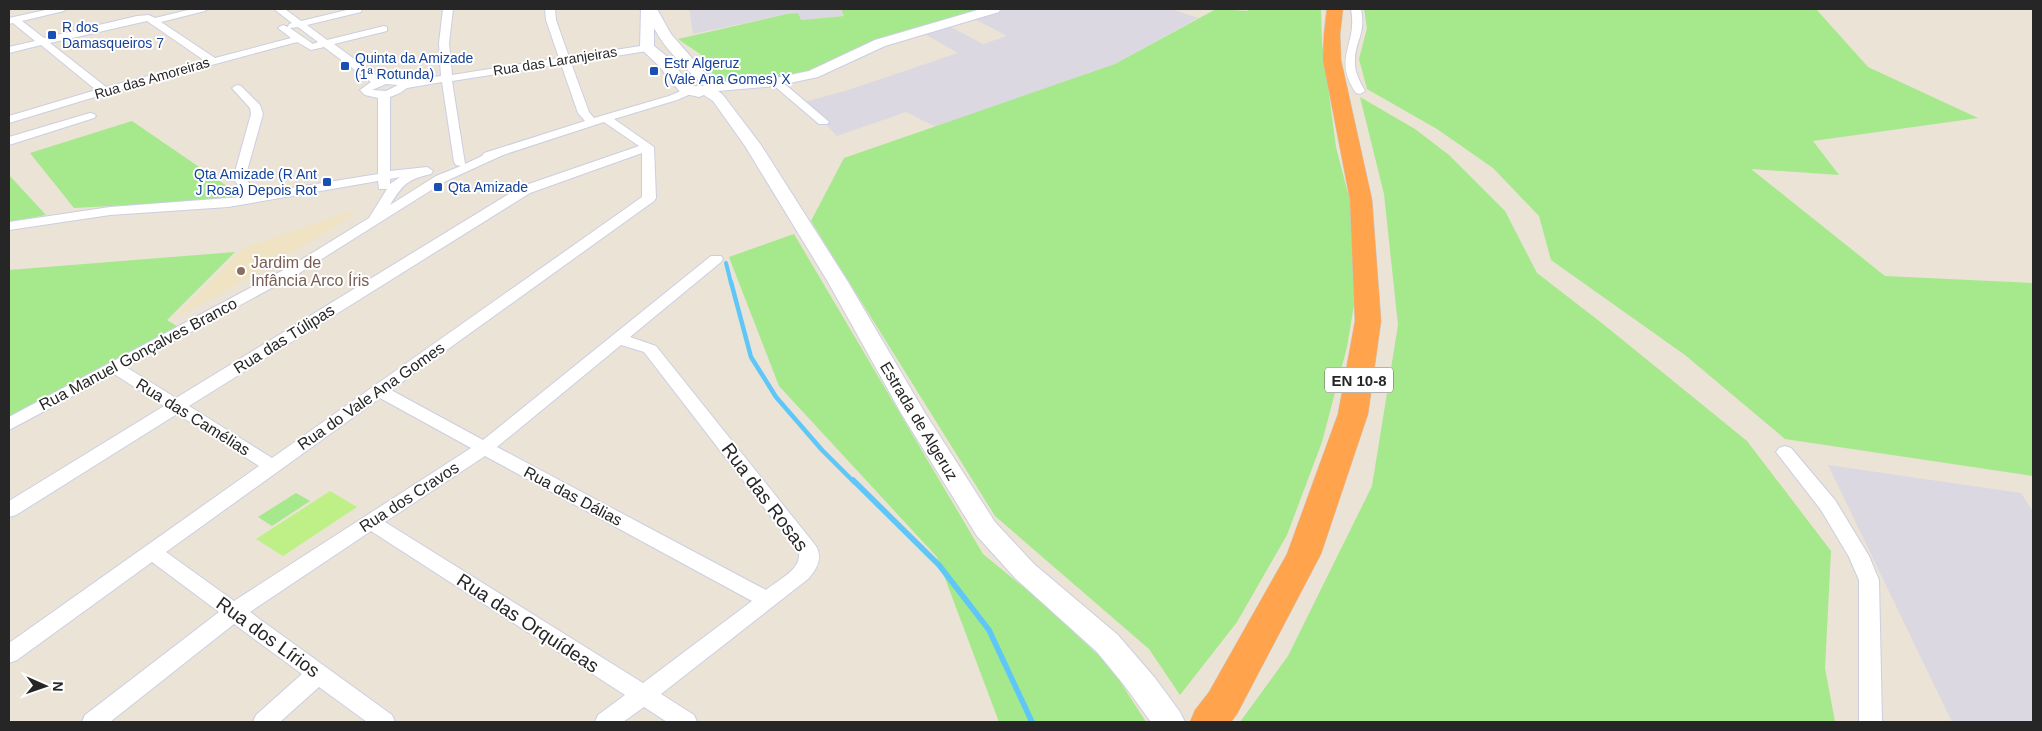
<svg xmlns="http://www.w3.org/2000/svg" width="2042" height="731" viewBox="0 0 2042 731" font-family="Arial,sans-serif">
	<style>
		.industrial { fill: #dbd8e2 }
		.education { fill: #efe3c3 }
		.green { fill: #a6e88c }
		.pitch { fill: #bef087 }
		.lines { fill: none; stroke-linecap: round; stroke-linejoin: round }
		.stream-far2 { stroke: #5ec7f8; stroke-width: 4 }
		.stream-far1 { stroke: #5ec7f8; stroke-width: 4.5 }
		.stream { stroke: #5ec7f8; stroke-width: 5.5 }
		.street-casing { stroke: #cbcee2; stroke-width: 2 }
		.secondary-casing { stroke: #cbcee2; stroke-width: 2 }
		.highway-casing { stroke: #c7c7c7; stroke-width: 1 }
		.street { fill: #fff; fill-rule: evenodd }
		.secondary { fill: #fff; fill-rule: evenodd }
		.highway { fill: #ffa44d; fill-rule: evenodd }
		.transit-dot { fill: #1a4fb4; stroke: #fff; stroke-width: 2 }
		.education-dot { fill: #8d6e63; stroke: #fff; stroke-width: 2 }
		.labels { text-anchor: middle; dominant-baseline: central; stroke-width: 4; stroke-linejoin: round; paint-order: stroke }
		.far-transit-label { font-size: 14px; fill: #164399; stroke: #fff; text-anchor: start }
		.far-street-label { font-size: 14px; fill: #262626; stroke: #fff }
		.shield { fill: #fff; stroke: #676767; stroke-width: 1 }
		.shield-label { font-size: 15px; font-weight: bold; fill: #262626 }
		.education-label { font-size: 16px; fill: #785e54; stroke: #fff; text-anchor: start }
		.street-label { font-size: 16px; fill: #262626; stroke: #fff }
		.near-street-label { font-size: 19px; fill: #262626; stroke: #fff }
	</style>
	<rect width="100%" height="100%" fill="#ebe3d6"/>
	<!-- industrial -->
	<g class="industrial">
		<polygon points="689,9 847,9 841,10 844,16 801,20 787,14 693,34"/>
		<polygon points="1000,9 1172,9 1198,18 1115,64 936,127 906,112 837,136 804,102 845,91 958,53 921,32 947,25 983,44 1007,36 971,17"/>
		<polygon points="1828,465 2021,493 2033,512 2033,722 1952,722"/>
	</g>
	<!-- education -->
	<polygon class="education" points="359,208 335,227 224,292 173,319 242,249"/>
	<!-- green -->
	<g class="green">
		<polygon points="841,9 987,9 936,23 820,69 773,80 725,82 713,74 700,54 678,39 787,14 798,13 801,20 844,16"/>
		<polygon points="1216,9 1247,11 1251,9 1321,9 1322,42 1336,147 1351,205 1355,299 1347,347 1322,442 1287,535 1237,622 1180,695 1149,649 995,516 811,221 844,158 1115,64"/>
		<polygon points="1364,9 1816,9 1868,67 1978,118 1813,141 1839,175 1751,169 1885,276 2033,283 2033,476 1785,439 1685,355 1551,260 1539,216 1493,168 1437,129 1367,89 1359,59 1367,28"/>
		<polygon points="1360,97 1415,129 1449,155 1505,211 1537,273 1603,324 1747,441 1831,551 1825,668 1835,722 1240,722 1288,656 1372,486 1398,325 1384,194"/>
		<polygon points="132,121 240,195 238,199 74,208 30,153"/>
		<polygon points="9,175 46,215 9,222"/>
		<polygon points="794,234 983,554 1038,599 1110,666 1146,722 999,722 937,557 779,386 729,257"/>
		<polygon points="235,252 167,320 178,327 9,419 9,270"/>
		<polygon points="296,493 310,501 272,526 258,517"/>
	</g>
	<!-- pitch -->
	<polygon class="pitch" points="330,491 357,507 283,556 256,539"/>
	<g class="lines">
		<!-- stream-far2 -->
		<polyline class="stream-far2" points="726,263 731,283"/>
		<!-- stream-far1 -->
		<polyline class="stream-far1" points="731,282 751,357 776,397 822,450 854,482"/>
		<!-- stream -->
		<polyline class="stream" points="853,480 939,565 989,630 1032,722"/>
		<!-- street casing -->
		<g class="street-casing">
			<g id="street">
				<path d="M50,9h16l-2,2 -42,10 22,17 93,-22 12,-1 6,3 37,-9h15l-2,2 -44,11 54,36 76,-20 -13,-10 5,-3 5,2 1,-3 3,-1 -18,-14h11l16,12 50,-12h11l-1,3 -54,13 20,15 57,-14 3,1v4l-53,13 47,35 18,-1 7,3 35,-5 -2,-33 4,-34h10l-4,34 3,32 107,-17 -13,-38 -1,-11h10l1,11 13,37 78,-12 5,3 -5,3 -76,12 18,49 5,6 75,-22 16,-7h8l1,2 -1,2 -16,7 -63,19 40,28 2,51 -2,3 -263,189 92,50 228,-184h10l2,3 -2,3 -91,75 26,9 160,200c7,12 1,23 -8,33l-147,115 33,21 3,7h-30l-23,-15 -21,15h-28l3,-7 27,-20 -254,-164 -121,81 142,103 3,7h-28l-48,-35 -39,35h-27l3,-7 46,-41 -68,-50 -124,98h-28l3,-7 134,-103 -67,-50 -135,98 -8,3v-20l250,-177 -82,-52 -161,101 -7,2v-16l155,-95 -50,-32 -105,56v-13l282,-151 78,-48 18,-29h-8l-1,-8 -150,26 -118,8 -101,15v-8l101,-15 132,-10v-7l-9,-11 18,-65 -1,-6 -18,-20 5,-3 4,1 19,19 3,9 -18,64 9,11 1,5 123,-20v-76l-13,-3 -5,-5 11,-8 -47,-35 -13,3 -14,-8 -189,51 -99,30v-7l87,-26 -55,-45 -32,8v-6l26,-6 -22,-18 -4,1v-6zM147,21l58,40 -99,26 -56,-44zM298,27l20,15 -5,2 -23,-16zM561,64l17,49 7,8 -101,32 -2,3 -17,8 -13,-83zM442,82l12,80 2,3 5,1 -25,10 -46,29c13,-21 18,-26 41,-31l2,-3 -6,-4 -37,4v-74l10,-4 7,-5zM386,84l12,1 -12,6 -14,-1zM604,122l35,24 -119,41 -344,211 -50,-31 175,-95 143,-90 59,-27zM642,153v44l-370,261 -83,-52 341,-213zM400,177l-10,7v-5zM621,345l23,7 155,201c2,17 -21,27 -33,37l-269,-143zM380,398l91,50 -237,153 -68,-49zM485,456l267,145 -109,82 -258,-161z"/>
				<path d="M1351,9h10c5,26 -6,31 -6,52 -1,10 5,21 10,30l-5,3 -4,-1c-24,-37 2,-47 -5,-84z"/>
				<polygon points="776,79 780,80 827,120 829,122 827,124 819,124 772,84 771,82 772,80"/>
				<polygon points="90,113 94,114 96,116 94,118 9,145 9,137"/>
				<polygon points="1785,446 1791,448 1835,500 1869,556 1879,580 1882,722 1859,722 1859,580 1849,557 1821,510 1776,452 1779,448"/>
			</g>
		</g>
		<!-- secondary casing -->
		<g class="secondary-casing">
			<path id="secondary" d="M641,9h16l14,25 34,39 13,9 58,-4 33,-7 66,-31 106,-31h19l-1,3 -114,34 -67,31 -42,9 -58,5 5,4 38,50 87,137 77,131 70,109 39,42 84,71 37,43 25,34 5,10h-34l-27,-37 -27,-33 -82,-74 -38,-42 -76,-123 -73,-131 -83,-136 -32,-45 -9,-6 -5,2 -18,-4 -23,-28 -18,-17zM654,28c12,23 33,41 50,58h-13l-22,-28 -15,-12z"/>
		</g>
		<!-- highway casing -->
		<g class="highway-casing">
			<polygon id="highway" points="1327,9 1343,9 1340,34 1341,60 1372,200 1381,321 1368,414 1321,554 1237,714 1231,722 1190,722 1195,710 1209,692 1287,554 1338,414 1355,321 1350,200 1323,60 1324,34"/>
		</g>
		<!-- street -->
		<use href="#street" class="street"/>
		<!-- secondary -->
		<use href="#secondary" class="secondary"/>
		<!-- highway -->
		<use href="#highway" class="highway"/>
	</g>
	<!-- markers -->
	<g class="transit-dot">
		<rect x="47" y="30" width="10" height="10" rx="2.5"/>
		<rect x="340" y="61" width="10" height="10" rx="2.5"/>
		<rect x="649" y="66" width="10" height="10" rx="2.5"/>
		<rect x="322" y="177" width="10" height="10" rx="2.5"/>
		<rect x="433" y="182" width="10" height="10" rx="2.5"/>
	</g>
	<circle class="education-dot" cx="241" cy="271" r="5"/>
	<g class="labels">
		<!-- far-transit labels -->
		<g class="far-transit-label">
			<text x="62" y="27">R dos<tspan x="62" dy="16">Damasqueiros 7</tspan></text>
			<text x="355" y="58">Quinta da Amizade<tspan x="355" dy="16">(1ª Rotunda)</tspan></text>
			<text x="664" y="63">Estr Algeruz<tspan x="664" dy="16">(Vale Ana Gomes) X</tspan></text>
			<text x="317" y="174" text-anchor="end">Qta Amizade (R Ant<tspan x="317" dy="16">J Rosa) Depois Rot</tspan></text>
			<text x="448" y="187">Qta Amizade</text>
		</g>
		<!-- far-street labels -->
		<g class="far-street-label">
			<text transform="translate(555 61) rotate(-9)">Rua das Laranjeiras</text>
			<text transform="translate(152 78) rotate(-16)">Rua das Amoreiras</text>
		</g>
		<!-- shield labels -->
		<rect class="shield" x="1325" y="367.5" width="68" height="25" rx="4"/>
		<g class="shield-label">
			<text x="1359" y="380">EN 10-8</text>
		</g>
		<!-- education labels -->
		<g class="education-label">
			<text x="251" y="262">Jardim de<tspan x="251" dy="18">Infância Arco Íris</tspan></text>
		</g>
		<!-- street labels -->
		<g class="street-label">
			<text transform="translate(284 339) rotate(-32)">Rua das Túlipas</text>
			<text transform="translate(138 354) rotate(-28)">Rua Manuel Gonçalves Branco</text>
			<text transform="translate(371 396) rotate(-35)">Rua do Vale Ana Gomes</text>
			<text transform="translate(193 417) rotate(32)">Rua das Camélias</text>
			<text transform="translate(919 421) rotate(59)">Estrada de Algeruz</text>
			<text transform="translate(573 496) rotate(28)">Rua das Dálias</text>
			<text transform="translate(409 497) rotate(-33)">Rua dos Cravos</text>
		</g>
		<!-- near-street labels -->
		<g class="near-street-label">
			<text transform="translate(765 497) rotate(53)">Rua das Rosas</text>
			<text transform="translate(528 623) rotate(33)">Rua das Orquídeas</text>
			<text transform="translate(268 637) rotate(36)">Rua dos Lírios</text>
		</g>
	</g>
	<!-- border -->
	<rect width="2042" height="731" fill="none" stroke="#262626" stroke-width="20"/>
	<!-- north arrow -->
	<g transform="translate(45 686) rotate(92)" stroke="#ffffff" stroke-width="4" paint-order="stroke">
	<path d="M0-4L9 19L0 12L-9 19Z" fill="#262626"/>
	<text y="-8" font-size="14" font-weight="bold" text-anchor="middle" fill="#262626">N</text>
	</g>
</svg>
